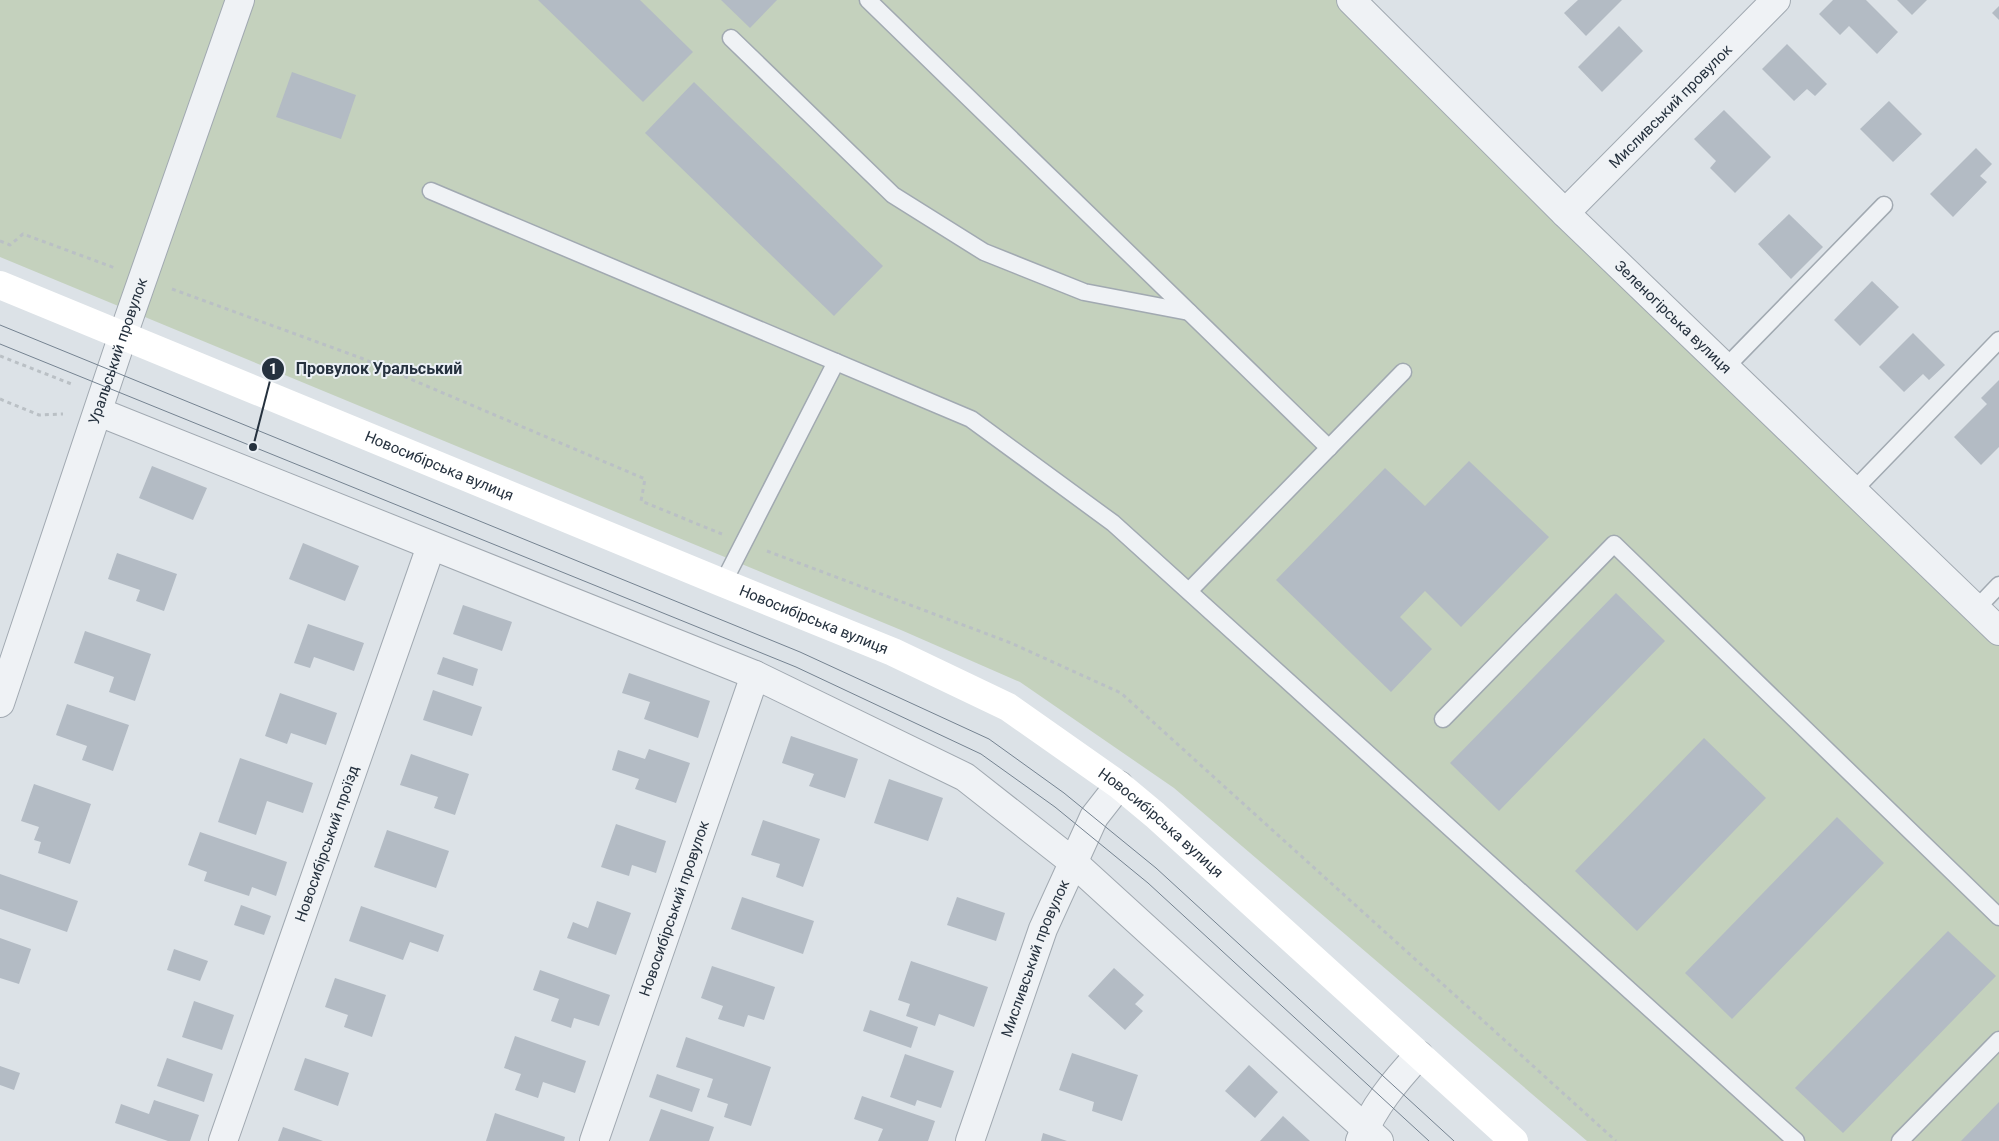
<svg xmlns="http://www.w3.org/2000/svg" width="1999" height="1141" viewBox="0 0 1999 1141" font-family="Roboto,sans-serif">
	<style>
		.green { fill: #c4d1bd }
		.building { fill: #b3bbc4 }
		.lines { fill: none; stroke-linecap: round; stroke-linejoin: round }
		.lane-casing { stroke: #a1a9b1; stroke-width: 19 }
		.street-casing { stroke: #a1a9b1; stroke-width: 30 }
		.path { stroke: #bac0c5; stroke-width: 3; stroke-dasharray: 4 4; stroke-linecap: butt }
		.lane { stroke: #eff2f5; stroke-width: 16 }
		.street { stroke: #eff2f5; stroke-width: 28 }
		.secondary { stroke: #fff; stroke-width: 28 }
		.tram { stroke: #758391; stroke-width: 1 }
		.labels { text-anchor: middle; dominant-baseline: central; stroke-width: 4; stroke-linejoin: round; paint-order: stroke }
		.street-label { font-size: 15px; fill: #25313e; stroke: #ebf0f5 }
		.leader { fill: none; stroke: #25313e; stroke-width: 2 }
		.callout-dot { fill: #25313e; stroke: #ebf0f5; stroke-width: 2 }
		.mark-label { font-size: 15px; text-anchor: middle; font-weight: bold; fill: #fff }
		.callout-label { font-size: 16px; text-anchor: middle; font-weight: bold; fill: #25313e; stroke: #ebf0f5; stroke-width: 4; stroke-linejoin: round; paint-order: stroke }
	</style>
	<rect width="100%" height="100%" fill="#dce2e7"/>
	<!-- green -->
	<polygon class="green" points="0,0 1351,0 1999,631 1999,1141 1587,1141 1174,788 1020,682 901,630 0,257"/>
	<!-- building -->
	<g class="building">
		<polygon points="538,0 640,0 693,52 643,102"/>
		<polygon points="721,0 777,0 750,28"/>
		<polygon points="1578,0 1622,0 1586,36 1564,13"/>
		<polygon points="1833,0 1866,0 1898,32 1877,54 1849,26 1840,35 1819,14"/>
		<polygon points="1897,0 1927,0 1912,15"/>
		<polygon points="1999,6 1999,20 1992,13"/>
		<polygon points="1619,26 1643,51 1602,92 1578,67"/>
		<polygon points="1787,44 1827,84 1815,96 1807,89 1794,101 1762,69"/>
		<polygon points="292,72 356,95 341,139 276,117"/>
		<polygon points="694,82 883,266 834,316 645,133"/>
		<polygon points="1889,101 1922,134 1893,162 1860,129"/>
		<polygon points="1724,110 1771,157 1735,193 1710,168 1716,161 1694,139"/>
		<polygon points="1976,148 1992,164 1980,176 1987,182 1953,217 1930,194"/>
		<polygon points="1789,214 1823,247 1791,279 1758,244"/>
		<polygon points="1872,281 1899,307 1860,346 1834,320"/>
		<polygon points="1913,333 1945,365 1929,380 1923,374 1904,392 1879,367"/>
		<polygon points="1999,380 1999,447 1981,465 1954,437 1987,404 1981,398"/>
		<polygon points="1469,461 1549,537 1461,627 1425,591 1400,617 1432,649 1391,692 1276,580 1385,468 1425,506"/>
		<polygon points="152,466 207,488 193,520 139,498"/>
		<polygon points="303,543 359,566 345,601 289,579"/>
		<polygon points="117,553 177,574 164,611 136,601 140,590 108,579"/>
		<polygon points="1616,593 1665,641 1499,811 1450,763"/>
		<polygon points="463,605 512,622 502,651 453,634"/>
		<polygon points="308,624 364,643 354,671 314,657 310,668 294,663"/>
		<polygon points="85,631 151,654 135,701 109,692 114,677 74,663"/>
		<polygon points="443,657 478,669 473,686 437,674"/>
		<polygon points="629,673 710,701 698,738 644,719 650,702 622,693"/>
		<polygon points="433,690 482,707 472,736 423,720"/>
		<polygon points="280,693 337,713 326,745 291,733 287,744 265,736"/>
		<polygon points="67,704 129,725 113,771 82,760 87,746 56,735"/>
		<polygon points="791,736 858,759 845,798 809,786 814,774 782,763"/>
		<polygon points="1704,738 1766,798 1637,931 1575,871"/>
		<polygon points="649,749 690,763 676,803 635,789 639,779 612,770 618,750 645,759"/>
		<polygon points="411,754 469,774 455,815 434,808 438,797 400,785"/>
		<polygon points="240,758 313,783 303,813 267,801 256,835 218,822"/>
		<polygon points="889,779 943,798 928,841 874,823"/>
		<polygon points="34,784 91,804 70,864 38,853 41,842 34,840 39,827 21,821"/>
		<polygon points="1837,817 1884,863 1732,1019 1685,973"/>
		<polygon points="763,820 820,839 803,887 776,877 780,864 751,855"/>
		<polygon points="616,824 666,841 656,873 632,865 629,876 601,867"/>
		<polygon points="387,830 449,851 436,888 374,867"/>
		<polygon points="200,832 287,862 276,896 252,887 249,896 204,881 207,872 188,865"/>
		<polygon points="0,874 78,901 67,932 0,909"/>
		<polygon points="742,897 814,921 803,954 731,929"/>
		<polygon points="957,897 1005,913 996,941 947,925"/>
		<polygon points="597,901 631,913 616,955 567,938 573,922 588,928"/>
		<polygon points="241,905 271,916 264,935 234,925"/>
		<polygon points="361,906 444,935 438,952 410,942 403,960 349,941"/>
		<polygon points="1948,931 1996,976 1843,1133 1795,1088"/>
		<polygon points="0,938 31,949 19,984 0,978"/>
		<polygon points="174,949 208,961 200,981 167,970"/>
		<polygon points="911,961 988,987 974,1027 939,1014 935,1026 906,1016 910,1004 898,1000"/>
		<polygon points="712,966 775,987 764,1020 748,1015 744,1027 718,1019 723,1006 701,998"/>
		<polygon points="1114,968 1144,995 1135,1004 1143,1011 1125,1030 1088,996"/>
		<polygon points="540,970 610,995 599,1026 574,1018 571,1028 551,1021 559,999 533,990"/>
		<polygon points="335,978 386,995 372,1037 344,1027 348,1015 325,1007"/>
		<polygon points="194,1001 234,1015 222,1050 182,1037"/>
		<polygon points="870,1010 918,1027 911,1048 863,1031"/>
		<polygon points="515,1036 586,1061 575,1093 543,1082 538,1098 515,1090 521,1074 504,1068"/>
		<polygon points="686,1037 771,1067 751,1126 724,1117 728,1104 707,1097 713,1079 676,1067"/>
		<polygon points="1072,1053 1138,1075 1122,1121 1092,1111 1094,1102 1059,1090"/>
		<polygon points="905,1054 954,1071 941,1108 917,1100 915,1106 890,1097"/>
		<polygon points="167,1058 213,1074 204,1102 157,1086"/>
		<polygon points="305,1058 349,1073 338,1106 294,1090"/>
		<polygon points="1249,1065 1278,1092 1255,1118 1225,1091"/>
		<polygon points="0,1066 20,1073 14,1090 0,1085"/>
		<polygon points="657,1074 700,1089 692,1112 649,1097"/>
		<polygon points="862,1096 935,1121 928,1141 878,1141 883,1129 854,1119"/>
		<polygon points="154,1100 199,1115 190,1141 168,1141 115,1123 121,1104 149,1114"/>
		<polygon points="1999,1102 1999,1141 1961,1141"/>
		<polygon points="661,1109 714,1127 709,1141 649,1141"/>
		<polygon points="495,1113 565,1137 564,1141 486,1141"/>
		<polygon points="1283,1116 1310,1141 1260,1141"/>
		<polygon points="283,1127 323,1141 278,1141"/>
		<polygon points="1043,1133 1067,1141 1041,1141"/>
	</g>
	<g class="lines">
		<!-- lane casing -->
		<g class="lane-casing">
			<g id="lane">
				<polyline points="868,0 1329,448"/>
				<polyline points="731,38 893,195 984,252 1084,292 1189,312"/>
				<polyline points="431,191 971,419 1113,523 1796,1141"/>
				<polyline points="1725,368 1884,205"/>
				<polyline points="1853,491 1999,340"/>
				<polyline points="723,583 836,362"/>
				<polyline points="1189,591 1403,372"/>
				<polyline points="1976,609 1999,585"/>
				<polyline points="1443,719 1614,544 1999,917"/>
				<polyline points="1900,1141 1999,1040"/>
			</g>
		</g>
		<!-- street casing -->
		<g class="street-casing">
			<g id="street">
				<path id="s1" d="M1351,0l214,213 434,418"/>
				<path id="s2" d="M1565,213l211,-213"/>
				<polyline points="99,412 755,675 965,777 1073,862 1379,1141"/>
				<path id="s3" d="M0,703l123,-368 117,-335"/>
				<path id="s4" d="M223,1141l208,-595"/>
				<path id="s5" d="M594,1141l161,-466"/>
				<path id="s6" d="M970,1141l73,-212 51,-112 25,-32"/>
				<path d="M1360,1141c12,-33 36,-61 59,-86"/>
			</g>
		</g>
		<!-- path -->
		<g class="path">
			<polyline points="0,241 10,245 23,234 115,268"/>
			<polyline points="172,289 361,358 645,479 641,501 722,534"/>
			<polyline points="0,356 74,385"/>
			<polyline points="0,399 39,415 63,414"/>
			<polyline points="767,551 1011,643 1121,693 1616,1141"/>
		</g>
		<!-- lane -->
		<use href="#lane" class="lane"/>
		<!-- street -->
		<use href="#street" class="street"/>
		<!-- secondary -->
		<path class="secondary" id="s7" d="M0,285l723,298 170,69 115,55 111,78 36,30 359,326"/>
		<!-- tram -->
		<g class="tram">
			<polyline points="0,325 800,652 989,739 1064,793 1156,868 1454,1141"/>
			<polyline points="0,344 796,667 981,754 1055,807 1148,883 1429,1141"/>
		</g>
	</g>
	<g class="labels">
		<!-- street labels -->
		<g class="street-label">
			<text stroke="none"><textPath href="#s2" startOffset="150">Мисливський провулок</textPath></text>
			<text stroke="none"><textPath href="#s1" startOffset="452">Зеленогірська вулиця</textPath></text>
			<text stroke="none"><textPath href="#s3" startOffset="371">Уральський провулок</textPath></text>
			<text stroke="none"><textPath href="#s7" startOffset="475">Новосибірська вулиця</textPath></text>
			<text stroke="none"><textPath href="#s7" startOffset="880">Новосибірська вулиця</textPath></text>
			<text stroke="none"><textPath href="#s7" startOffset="1285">Новосибірська вулиця</textPath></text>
			<text stroke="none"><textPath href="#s4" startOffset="315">Новосибірський проїзд</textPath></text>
			<text stroke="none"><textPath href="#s5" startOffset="246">Новосибірський провулок</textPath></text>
			<text stroke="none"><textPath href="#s6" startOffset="194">Мисливський провулок</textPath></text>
		</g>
	</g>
	<!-- callouts -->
	<path class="leader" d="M253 447L273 369"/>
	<g class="callout-dot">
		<circle cx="253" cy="447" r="5"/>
		<circle cx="273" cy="369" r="12"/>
	</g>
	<g class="mark-label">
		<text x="273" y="374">1</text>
	</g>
	<g class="callout-label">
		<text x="379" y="374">Провулок Уральський</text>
	</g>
</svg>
